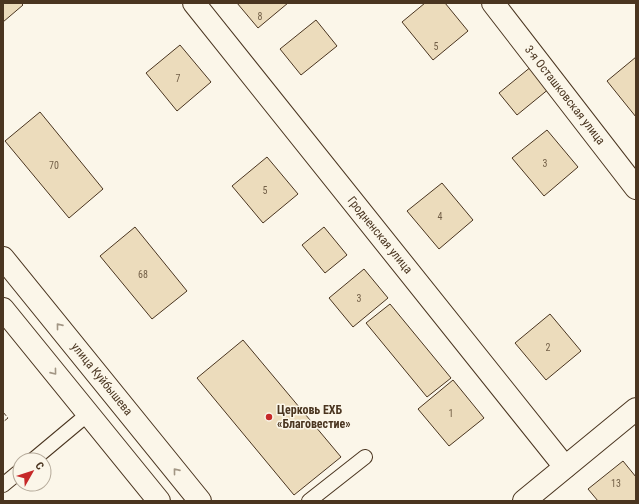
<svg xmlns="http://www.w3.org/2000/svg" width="639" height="504" viewBox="0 0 639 504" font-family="'Roboto Condensed',sans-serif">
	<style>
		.building { fill: #ecdcbc; stroke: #4a3520 }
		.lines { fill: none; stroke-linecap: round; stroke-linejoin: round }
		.service-casing { stroke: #4a3520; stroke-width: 16 }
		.minor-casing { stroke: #4a3520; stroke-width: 24 }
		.secondary-casing { stroke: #4a3520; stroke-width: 24 }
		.service { stroke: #fbf6e9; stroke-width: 14 }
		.minor { stroke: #fbf6e9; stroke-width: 22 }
		.secondary { stroke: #fbf6e9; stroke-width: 22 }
		.fence { stroke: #4a3520; stroke-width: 1; stroke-dasharray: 5 2; stroke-linecap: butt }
		.oneway { stroke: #a29684 }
		.poi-dot { fill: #c62828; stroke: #fbf6e9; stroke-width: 1.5 }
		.labels { text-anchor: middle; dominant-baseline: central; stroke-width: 3; stroke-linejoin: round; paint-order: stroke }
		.number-label { font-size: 10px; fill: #725f47 }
		.street-label { font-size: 12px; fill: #4a3520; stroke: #fbf6e9 }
		.poi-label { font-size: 12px; font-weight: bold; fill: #4a3520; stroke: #fbf6e9; text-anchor: start }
	</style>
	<rect width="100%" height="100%" fill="#fbf6e9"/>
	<!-- building -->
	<g class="building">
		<polygon points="3,3 21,3 23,5 3,22"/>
		<polygon points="237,3 288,3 258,28"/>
		<polygon points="425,3 445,3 468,31 433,60 402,22"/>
		<polygon points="316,20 337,46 301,75 280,49"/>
		<polygon points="180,45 211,82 177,111 146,73"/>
		<polygon points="636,57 636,117 607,81"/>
		<polygon points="532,66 550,88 517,115 499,93"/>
		<polygon points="40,112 103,189 69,218 5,141"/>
		<polygon points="547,130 578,167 544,196 512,158"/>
		<polygon points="267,157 298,194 263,223 232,186"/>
		<polygon points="442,183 473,220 439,249 407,211"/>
		<polygon points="135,227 187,291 152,319 100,256"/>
		<polygon points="324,227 347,255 325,273 302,245"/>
		<polygon points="364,269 388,298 353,327 329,298"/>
		<polygon points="390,304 451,378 427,397 366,323"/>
		<polygon points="550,314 581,351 546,380 515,343"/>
		<polygon points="243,340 341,457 294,495 197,378"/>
		<polygon points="453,380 484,418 449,446 418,409"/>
		<polygon points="623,461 636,477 636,501 598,501 588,489"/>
	</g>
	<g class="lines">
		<!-- service casing -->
		<g class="service-casing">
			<g id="service">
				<polyline points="33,460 88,414"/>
				<polyline points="3,485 20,471"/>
				<polyline points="309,501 365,457"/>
			</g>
		</g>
		<!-- minor casing -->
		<g class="minor-casing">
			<g id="minor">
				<polyline points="194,3 565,467"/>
				<polyline points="493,3 636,188"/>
				<polyline points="524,501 636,409"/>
			</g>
		</g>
		<!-- secondary casing -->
		<g class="secondary-casing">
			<g id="secondary">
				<polyline points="3,258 200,501"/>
				<polyline points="3,309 159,501"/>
			</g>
		</g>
		<!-- service -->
		<use href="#service" class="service"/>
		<!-- minor -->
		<use href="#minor" class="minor"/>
		<!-- secondary -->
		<use href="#secondary" class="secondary"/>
		<!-- fence -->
		<polyline class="fence" points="3,412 8,418 3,422"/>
	</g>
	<!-- one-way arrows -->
	<defs><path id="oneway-chevron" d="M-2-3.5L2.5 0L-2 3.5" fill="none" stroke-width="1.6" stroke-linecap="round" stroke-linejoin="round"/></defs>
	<g class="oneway">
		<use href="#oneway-chevron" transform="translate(59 326) rotate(-129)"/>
		<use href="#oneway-chevron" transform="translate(54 372) rotate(51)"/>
		<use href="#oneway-chevron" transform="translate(176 471) rotate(-129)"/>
	</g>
	<!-- markers -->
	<circle class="poi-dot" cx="269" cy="417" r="4"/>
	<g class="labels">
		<!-- number labels -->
		<g class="number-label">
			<text x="260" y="16">8</text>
			<text x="436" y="46">5</text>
			<text x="178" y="78">7</text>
			<text x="545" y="163">3</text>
			<text x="54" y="165">70</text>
			<text x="265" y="190">5</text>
			<text x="440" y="216">4</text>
			<text x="143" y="274">68</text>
			<text x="359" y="298">3</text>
			<text x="548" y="347">2</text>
			<text x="451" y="413">1</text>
			<text x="616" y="483">13</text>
		</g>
		<!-- street labels -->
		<g class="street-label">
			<text transform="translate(565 95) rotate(52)">3-я Осташковская улица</text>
			<text transform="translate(380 235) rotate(51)">Гродненская улица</text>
			<text transform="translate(102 379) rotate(51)">улица Куйбышева</text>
		</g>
		<!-- poi labels -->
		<g class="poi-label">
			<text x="277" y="410">Церковь ЕХБ<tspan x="277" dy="14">«Благовестие»</tspan></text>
		</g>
	</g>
	<!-- border -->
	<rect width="639" height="504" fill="none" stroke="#4a3520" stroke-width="8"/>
	<!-- north arrow -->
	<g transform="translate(32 472) rotate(51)"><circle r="19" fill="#fbf6e9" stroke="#b4a999"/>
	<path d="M0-3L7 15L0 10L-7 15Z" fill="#c62828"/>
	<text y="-6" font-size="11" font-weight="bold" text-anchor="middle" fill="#4a3520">С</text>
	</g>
</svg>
